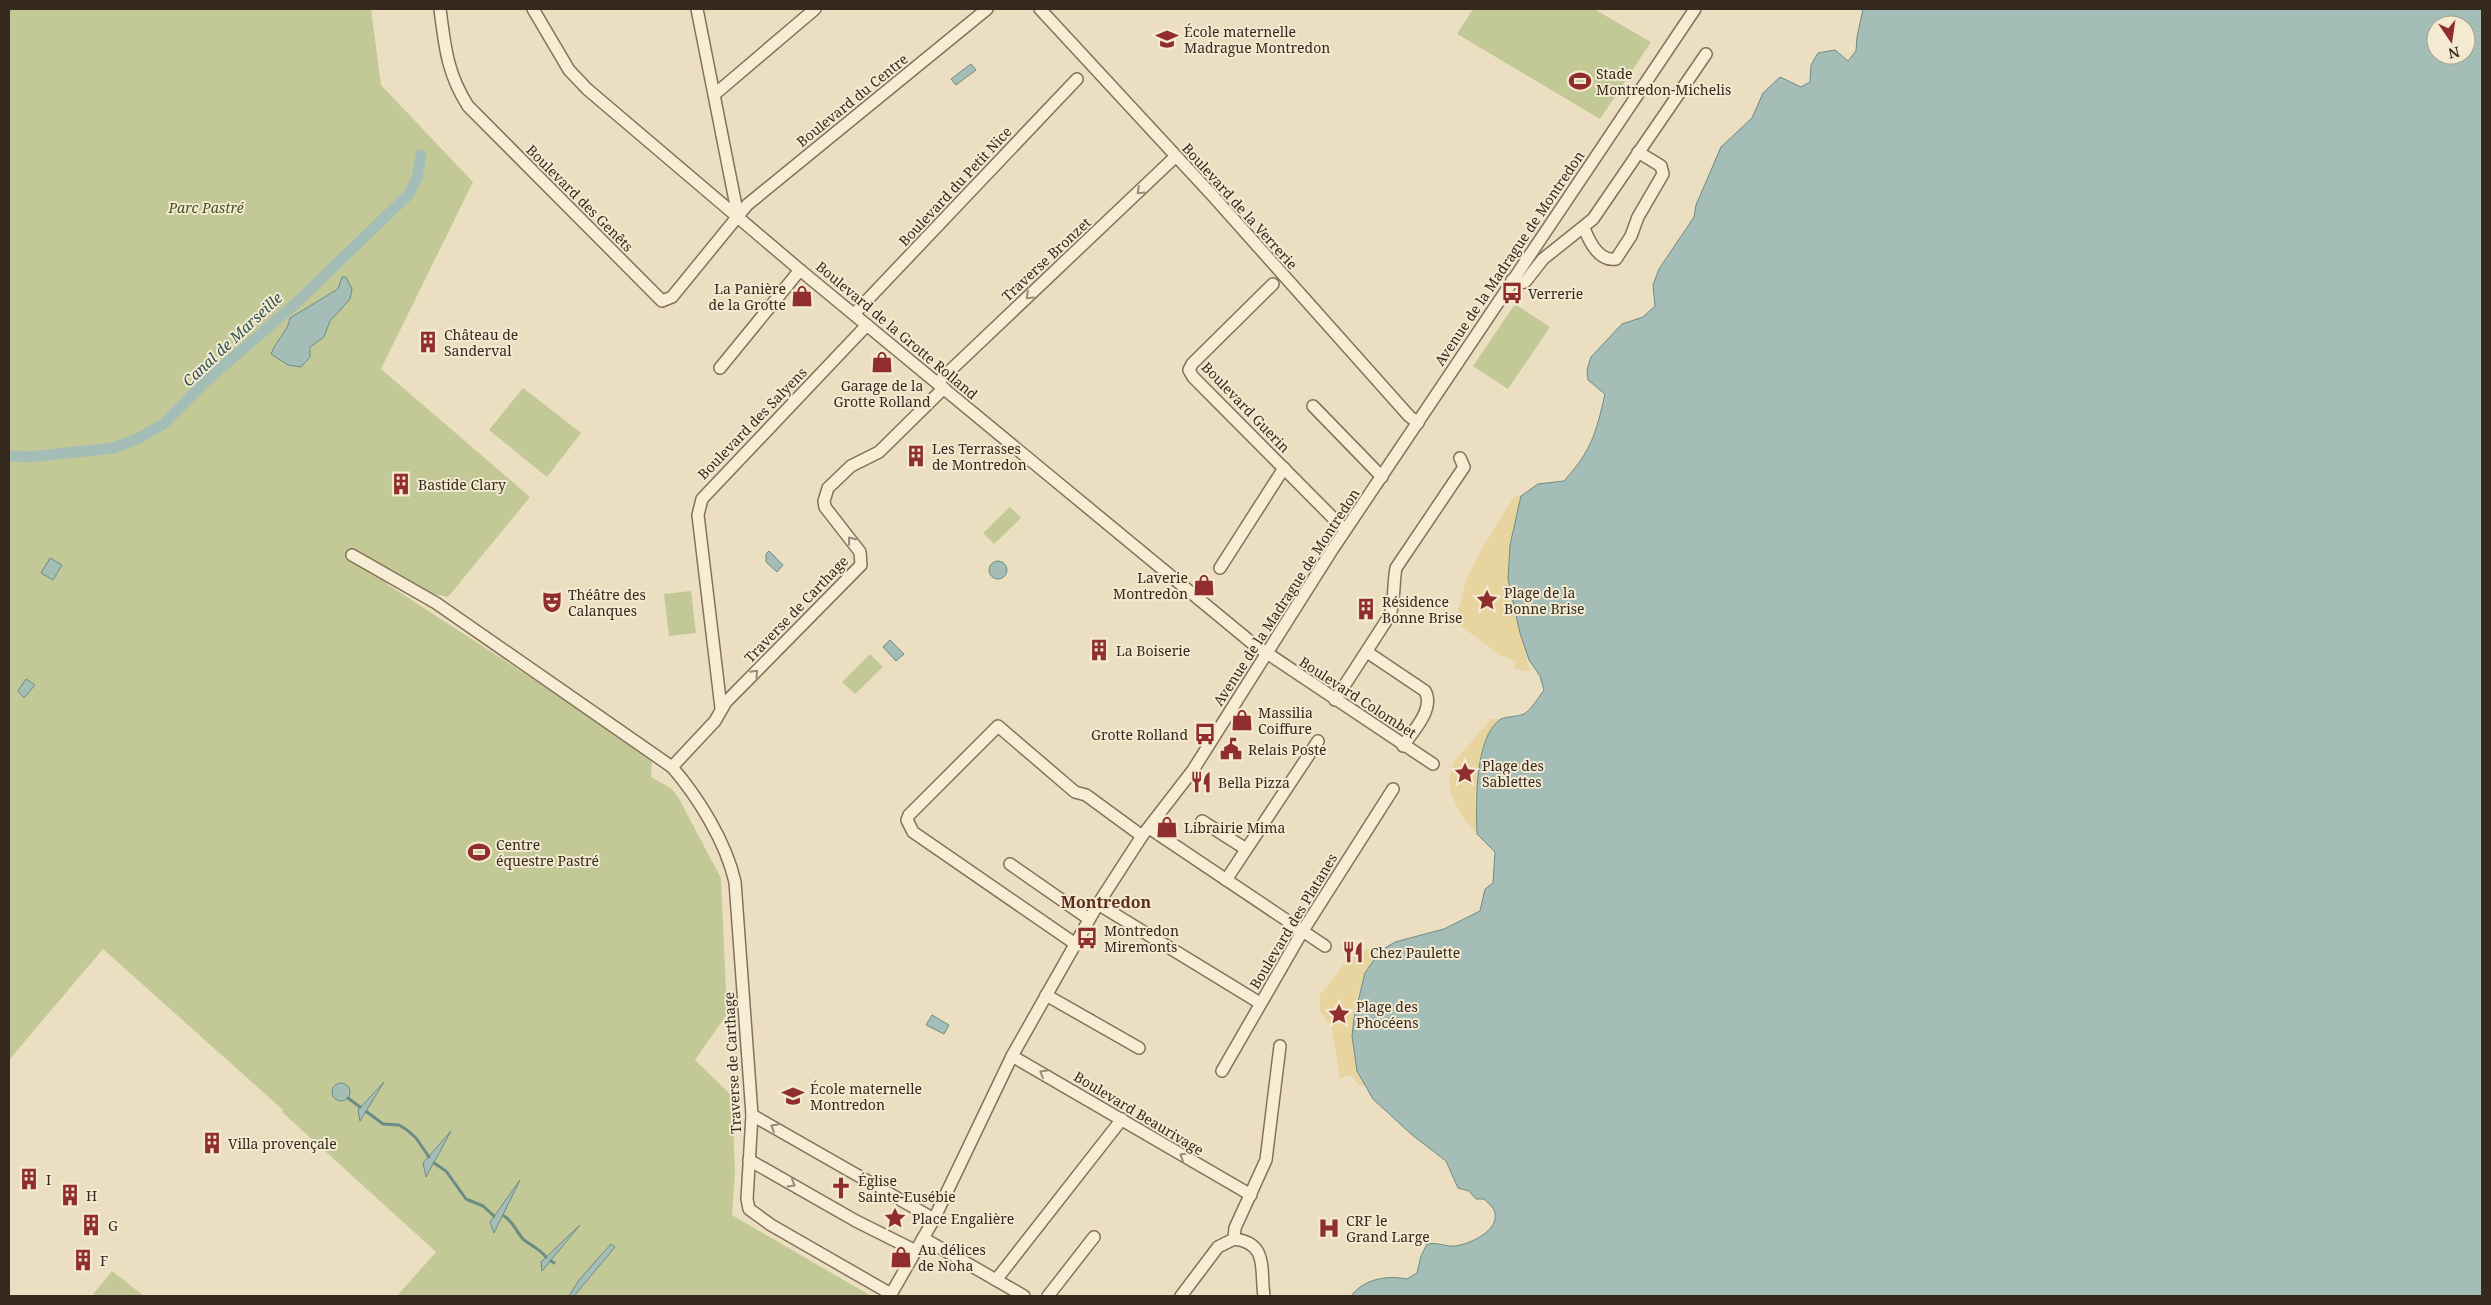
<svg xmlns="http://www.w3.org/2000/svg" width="2491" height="1305" viewBox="0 0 2491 1305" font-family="'Noto Serif',serif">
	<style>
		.green { fill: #c3c996 }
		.sand { fill: #e7d49f }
		.water { fill: #a4beb7; stroke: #6b8c84; fill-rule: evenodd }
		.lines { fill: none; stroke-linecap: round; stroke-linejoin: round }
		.stream { stroke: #6b8c84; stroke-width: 3 }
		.canal { stroke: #a4beb7; stroke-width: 11 }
		.minor-casing { stroke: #84715a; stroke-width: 14 }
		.minor { stroke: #f7edd4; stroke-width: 11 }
		.oneway { stroke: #968b78 }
		.labels { text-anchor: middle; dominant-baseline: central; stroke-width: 4; stroke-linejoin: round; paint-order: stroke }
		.poi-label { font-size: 14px; fill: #35291d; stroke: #f3ead1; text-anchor: start }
		.street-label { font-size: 14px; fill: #35291d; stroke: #f3ead1 }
		.park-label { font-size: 14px; font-style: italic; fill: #455025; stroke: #f3ead1 }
		.water-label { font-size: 15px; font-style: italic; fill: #2d5452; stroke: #f3ead1 }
		.quarter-label { font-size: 16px; font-weight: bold; fill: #5f2d1f; stroke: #f3ead1 }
	</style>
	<rect width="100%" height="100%" fill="#ecdfc1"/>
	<!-- green -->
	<g class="green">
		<polygon points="9,9 371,9 381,85 473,182 381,369 530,497 448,597 387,584 590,716 652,762 651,777 672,789 678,797 721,878 727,1014 695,1060 732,1096 735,1173 732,1215 871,1296 397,1296 436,1252 282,1112 283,1110 103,949 9,1060"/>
		<polygon points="1473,9 1594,9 1651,42 1600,119 1457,34"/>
		<polygon points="1515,304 1550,327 1508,389 1473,366"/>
		<polygon points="523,388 581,433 547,477 489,430"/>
		<polygon points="1010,507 1021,518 994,544 983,533"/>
		<polygon points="691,591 696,633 669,636 664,594"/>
		<polygon points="870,654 883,667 855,694 842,682"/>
		<polygon points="112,1271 144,1296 92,1296"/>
	</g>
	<!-- sand -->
	<g class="sand">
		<polygon points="1521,496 1510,545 1508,579 1530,672 1514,668 1516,661 1502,656 1455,622 1467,578 1485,543 1514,497"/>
		<polygon points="1491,719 1501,719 1493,729 1475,794 1477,834 1461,815 1452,796 1449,780 1453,763"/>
		<path d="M1378,944l2,7c-27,32 -37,97 -15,134l-6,1 -7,-10 -3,-1 -9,4 -8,-51 -12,-17v-16l28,-36z"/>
	</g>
	<!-- water -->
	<g class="water">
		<path d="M1863,9h619v1287h-1131c13,-17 35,-21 56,-17l10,-6 4,-17 6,-12c12,-2 19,3 28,2 15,-2 47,-16 39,-36 -2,-4 -7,-8 -10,-11h-8l-7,-8 -11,-3 -12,-27 -35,-27 -38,-35 -16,-28 -5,-35 2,-18 11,-45 15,-22 15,-9 49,-13 36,-18 5,-22 8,-6 2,-31 -18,-18c-1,-28 -3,-98 24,-115 7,-3 16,-2 23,-5 7,-4 15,-17 20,-24l-4,-14 -11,-16 -9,-27 -12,-54 2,-34 11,-49 17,-12 26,-3c27,-30 32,-47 41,-87l-17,-14 -1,-10 4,-13 31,-33 21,-7 12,-11 -2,-21 6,-16 35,-52 2,-12 25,-58 31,-29 11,-25 17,-16 21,10 9,-5 1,-17 7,-12 17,-3 13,11 8,-10 1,-14zM2436,25h30v30h-30z"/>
		<polygon points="971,64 976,70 956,85 951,79"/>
		<path d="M342,277h4l6,12 -2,10 -20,22 -6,16 -14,10v10l-9,10 -13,-2 -17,-11c5,-14 17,-22 19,-36l48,-29z"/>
		<polygon points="769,551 783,565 777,572 766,562 766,554"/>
		<polygon points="50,558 62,565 53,580 41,573"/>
		<circle cx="998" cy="570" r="9"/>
		<polygon points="890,640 904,654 896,661 883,647"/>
		<polygon points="26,679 35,685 24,698 18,691"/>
		<polygon points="932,1015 949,1025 944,1034 926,1025"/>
		<polygon points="384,1082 360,1121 358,1110"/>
		<circle cx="341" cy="1092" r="9"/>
		<polygon points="451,1131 426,1177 423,1163"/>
		<polygon points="520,1180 494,1233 490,1222"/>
		<polygon points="580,1225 542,1271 541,1262"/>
		<polygon points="611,1244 615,1247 574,1296 569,1296 579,1280"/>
	</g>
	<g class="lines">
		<!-- stream -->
		<g class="stream">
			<polyline points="348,1098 360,1107"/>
			<polyline points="367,1112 383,1124 399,1125 407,1130 416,1138 429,1157"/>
			<polyline points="434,1163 446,1171 466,1199 483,1206 494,1216"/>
			<path d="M504,1216c10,6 12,16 20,24 8,6 16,9 22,17"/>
			<polyline points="551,1261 554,1263"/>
		</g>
		<!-- canal -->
		<polyline class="canal" points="9,456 29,457 113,448 137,439 162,425 206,381 295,304 408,195 417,178 421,155"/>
		<!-- minor casing -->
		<g class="minor-casing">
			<g id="minor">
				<path d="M440,9c5,38 7,64 28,97l194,195 10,-4 75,-92 240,-196"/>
				<polyline points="533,9 569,70 587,89 800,270 1252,643 1433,764"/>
				<polyline points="697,9 738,216"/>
				<polyline points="1040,9 1213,196 1409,416 1418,423"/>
				<polyline points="715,94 815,9"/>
				<path d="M1584,228c5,13 15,34 32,31l15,-23 7,-19 25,-43 -2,-8 -23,-14"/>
				<polyline points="1512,280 1519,283 1525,282 1543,259 1593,219 1706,54"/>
				<polyline points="1273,284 1192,364 1189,370 1193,377 1345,530"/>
				<polyline points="854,314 1077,79"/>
				<polyline points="720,368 800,270"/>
				<polyline points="937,383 1175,157"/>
				<polyline points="1313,406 1382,477"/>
				<path d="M352,555l84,48 236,164c26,30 54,75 63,115l17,233 -5,84 2,10 22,16 120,69"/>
				<polyline points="1220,568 1284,468"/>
				<path d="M1367,652l58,39c10,18 -12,40 -22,55"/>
				<path d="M1335,700l55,-85c5,-16 3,-31 6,-47l68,-101 -4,-9"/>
				<polyline points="721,708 698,515 702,499 867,325"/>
				<polyline points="672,767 715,721 726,702 861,565 860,552 825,507 824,501 828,488 851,466 879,452 944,388"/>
				<polyline points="1202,821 1246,849"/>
				<polyline points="1149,828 1325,946"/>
				<polyline points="1010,864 1089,919"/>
				<polyline points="1226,880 1318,741"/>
				<polyline points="1098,904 1255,1000"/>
				<polyline points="1074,943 913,832 907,820 909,815 998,726 1075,792 1086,795 1142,836"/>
				<polyline points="1046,995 1139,1048"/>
				<polyline points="1012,1056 1251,1195"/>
				<polyline points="1222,1071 1302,932 1393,789"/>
				<polyline points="752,1115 934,1219"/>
				<polyline points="749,1160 856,1221 916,1251"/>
				<polyline points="923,1238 1024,1296"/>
				<polyline points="1234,1239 1235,1228 1266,1160 1280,1046"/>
				<polyline points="996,1280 1122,1119"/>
				<polyline points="890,1296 934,1219 1012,1056 1098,904 1142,836 1193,770 1332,550 1695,9"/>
				<polyline points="1048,1296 1094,1237"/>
				<path d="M1181,1296l37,-49 16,-8c35,4 26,31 30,57"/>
			</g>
		</g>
		<!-- minor -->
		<use href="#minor" class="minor"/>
	</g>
	<!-- one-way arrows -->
	<defs><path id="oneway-chevron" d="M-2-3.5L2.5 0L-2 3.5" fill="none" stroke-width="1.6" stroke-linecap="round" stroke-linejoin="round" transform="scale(1.25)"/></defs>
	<g class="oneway">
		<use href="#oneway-chevron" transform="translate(1140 191) rotate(137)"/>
		<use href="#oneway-chevron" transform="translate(1029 296) rotate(137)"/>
		<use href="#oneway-chevron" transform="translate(851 540) rotate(-128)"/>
		<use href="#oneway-chevron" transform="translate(755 673) rotate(-46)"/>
		<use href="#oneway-chevron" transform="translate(1043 1073) rotate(-150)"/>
		<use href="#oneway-chevron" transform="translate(774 1127) rotate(-150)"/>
		<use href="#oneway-chevron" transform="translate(1183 1156) rotate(-149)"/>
		<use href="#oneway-chevron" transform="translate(792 1184) rotate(30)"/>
	</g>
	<!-- icons -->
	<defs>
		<g id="school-bare" transform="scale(1.725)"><path d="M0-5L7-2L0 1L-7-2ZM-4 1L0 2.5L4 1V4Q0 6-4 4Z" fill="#902d2d" stroke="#f3ead1" stroke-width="2.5" paint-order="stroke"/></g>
		<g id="stadium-bare" transform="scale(1.725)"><path d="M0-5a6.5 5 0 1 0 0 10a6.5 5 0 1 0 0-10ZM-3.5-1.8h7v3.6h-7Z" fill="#902d2d" stroke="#f3ead1" stroke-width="2.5" paint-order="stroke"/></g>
		<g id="bus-bare" transform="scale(1.725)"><path d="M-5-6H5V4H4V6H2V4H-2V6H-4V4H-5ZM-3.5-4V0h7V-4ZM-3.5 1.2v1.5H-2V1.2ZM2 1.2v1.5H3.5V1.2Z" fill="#902d2d" stroke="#f3ead1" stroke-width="2.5" paint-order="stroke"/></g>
		<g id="shop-bare" transform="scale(1.725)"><path d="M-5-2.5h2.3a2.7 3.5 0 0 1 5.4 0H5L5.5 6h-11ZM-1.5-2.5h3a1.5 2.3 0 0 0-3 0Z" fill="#902d2d" stroke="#f3ead1" stroke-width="2.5" paint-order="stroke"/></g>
		<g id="building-bare" transform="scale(1.725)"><path d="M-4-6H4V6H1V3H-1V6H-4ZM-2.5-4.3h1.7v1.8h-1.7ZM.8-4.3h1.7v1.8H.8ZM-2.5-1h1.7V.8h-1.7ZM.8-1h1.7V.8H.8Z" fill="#902d2d" stroke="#f3ead1" stroke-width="2.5" paint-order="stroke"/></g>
		<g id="sight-bare" transform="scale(1.725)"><path d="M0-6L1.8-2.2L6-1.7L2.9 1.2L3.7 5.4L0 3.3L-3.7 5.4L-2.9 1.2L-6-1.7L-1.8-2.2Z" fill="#902d2d" stroke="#f3ead1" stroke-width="2.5" paint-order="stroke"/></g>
		<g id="theatre-bare" transform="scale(1.725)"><path d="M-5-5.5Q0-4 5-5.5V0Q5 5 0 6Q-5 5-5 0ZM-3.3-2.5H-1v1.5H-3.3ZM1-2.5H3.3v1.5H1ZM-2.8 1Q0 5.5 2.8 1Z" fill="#902d2d" stroke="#f3ead1" stroke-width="2.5" paint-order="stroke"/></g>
		<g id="civic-bare" transform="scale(1.725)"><path d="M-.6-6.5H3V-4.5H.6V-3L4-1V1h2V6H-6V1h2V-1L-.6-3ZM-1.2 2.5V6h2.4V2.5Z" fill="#902d2d" stroke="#f3ead1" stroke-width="2.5" paint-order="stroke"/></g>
		<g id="restaurant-bare" transform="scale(1.725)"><path d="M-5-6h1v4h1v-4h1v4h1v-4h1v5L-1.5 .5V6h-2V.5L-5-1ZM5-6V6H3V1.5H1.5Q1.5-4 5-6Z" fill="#902d2d" stroke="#f3ead1" stroke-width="2.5" paint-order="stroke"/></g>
		<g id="church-bare" transform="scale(1.725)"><path d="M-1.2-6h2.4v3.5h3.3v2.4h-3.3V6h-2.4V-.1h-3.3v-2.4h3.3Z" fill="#902d2d" stroke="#f3ead1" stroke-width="2.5" paint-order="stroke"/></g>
		<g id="hospital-bare" transform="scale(1.725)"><path d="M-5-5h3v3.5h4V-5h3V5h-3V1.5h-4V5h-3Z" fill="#902d2d" stroke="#f3ead1" stroke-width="2.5" paint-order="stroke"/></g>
	</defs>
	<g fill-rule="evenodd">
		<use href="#school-bare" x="1167" y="39"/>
		<use href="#stadium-bare" x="1580" y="81"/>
		<use href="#bus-bare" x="1512" y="293"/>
		<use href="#shop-bare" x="802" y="296"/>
		<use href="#building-bare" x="428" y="342"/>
		<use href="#shop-bare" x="882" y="362"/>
		<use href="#building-bare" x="916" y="456"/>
		<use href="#building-bare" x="401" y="484"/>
		<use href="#shop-bare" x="1204" y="585"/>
		<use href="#sight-bare" x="1487" y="600"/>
		<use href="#theatre-bare" x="552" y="602"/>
		<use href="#building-bare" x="1366" y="609"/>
		<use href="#building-bare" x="1099" y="650"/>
		<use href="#shop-bare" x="1242" y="720"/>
		<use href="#bus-bare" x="1205" y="734"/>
		<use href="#civic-bare" x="1231" y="749"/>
		<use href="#sight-bare" x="1465" y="773"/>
		<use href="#restaurant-bare" x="1201" y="782"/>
		<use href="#shop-bare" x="1167" y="827"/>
		<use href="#stadium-bare" x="479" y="852"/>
		<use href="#bus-bare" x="1087" y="938"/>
		<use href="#restaurant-bare" x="1353" y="952"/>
		<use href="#sight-bare" x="1339" y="1014"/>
		<use href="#school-bare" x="793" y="1096"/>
		<use href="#building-bare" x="212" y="1143"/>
		<use href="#building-bare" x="29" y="1179"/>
		<use href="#church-bare" x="841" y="1188"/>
		<use href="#building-bare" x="70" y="1195"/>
		<use href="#sight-bare" x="895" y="1218"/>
		<use href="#building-bare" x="91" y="1225"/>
		<use href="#hospital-bare" x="1329" y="1228"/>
		<use href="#shop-bare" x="901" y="1257"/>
		<use href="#building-bare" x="83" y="1260"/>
	</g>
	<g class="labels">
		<!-- poi labels -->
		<g class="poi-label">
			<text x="1184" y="31">École maternelle<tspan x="1184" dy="16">Madrague Montredon</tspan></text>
			<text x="1596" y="73">Stade<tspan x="1596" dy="16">Montredon-Michelis</tspan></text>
			<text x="786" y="288" text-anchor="end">La Panière<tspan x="786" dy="16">de la Grotte</tspan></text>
			<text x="1528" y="293">Verrerie</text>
			<text x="444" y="334">Château de<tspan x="444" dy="16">Sanderval</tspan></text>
			<text x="882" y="385" text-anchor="middle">Garage de la<tspan x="882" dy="16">Grotte Rolland</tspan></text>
			<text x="932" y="448">Les Terrasses<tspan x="932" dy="16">de Montredon</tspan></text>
			<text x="418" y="484">Bastide Clary</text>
			<text x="1188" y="577" text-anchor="end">Laverie<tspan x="1188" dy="16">Montredon</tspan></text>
			<text x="1504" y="592">Plage de la<tspan x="1504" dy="16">Bonne Brise</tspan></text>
			<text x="568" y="594">Théâtre des<tspan x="568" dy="16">Calanques</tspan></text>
			<text x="1382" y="601">Résidence<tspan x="1382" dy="16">Bonne Brise</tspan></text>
			<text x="1116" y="650">La Boiserie</text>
			<text x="1258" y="712">Massilia<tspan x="1258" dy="16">Coiffure</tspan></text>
			<text x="1188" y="734" text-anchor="end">Grotte Rolland</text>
			<text x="1248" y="749">Relais Poste</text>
			<text x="1482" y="765">Plage des<tspan x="1482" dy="16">Sablettes</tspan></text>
			<text x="1218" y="782">Bella Pizza</text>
			<text x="1184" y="827">Librairie Mima</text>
			<text x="496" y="844">Centre<tspan x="496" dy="16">équestre Pastré</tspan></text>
			<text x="1104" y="930">Montredon<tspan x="1104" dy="16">Miremonts</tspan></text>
			<text x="1370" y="952">Chez Paulette</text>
			<text x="1356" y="1006">Plage des<tspan x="1356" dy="16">Phocéens</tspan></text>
			<text x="810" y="1088">École maternelle<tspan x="810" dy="16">Montredon</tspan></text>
			<text x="228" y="1143">Villa provençale</text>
			<text x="46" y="1179">I</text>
			<text x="858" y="1180">Église<tspan x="858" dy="16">Sainte-Eusébie</tspan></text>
			<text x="86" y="1195">H</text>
			<text x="912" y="1218">Place Engalière</text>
			<text x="1346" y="1220">CRF le<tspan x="1346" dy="16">Grand Large</tspan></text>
			<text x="108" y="1225">G</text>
			<text x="918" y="1249">Au délices<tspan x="918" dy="16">de Noha</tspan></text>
			<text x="100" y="1260">F</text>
		</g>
		<!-- street labels -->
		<g class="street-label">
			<text transform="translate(852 100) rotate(-39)">Boulevard du Centre</text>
			<text transform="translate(955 186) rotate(-47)">Boulevard du Petit Nice</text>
			<text transform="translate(580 198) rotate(45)">Boulevard des Genêts</text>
			<text transform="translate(1240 206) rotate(48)">Boulevard de la Verrerie</text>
			<text transform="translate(1509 258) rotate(-56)">Avenue de la Madrague de Montredon</text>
			<text transform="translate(1046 259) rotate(-43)">Traverse Bronzet</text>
			<text transform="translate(897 330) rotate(40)">Boulevard de la Grotte Rolland</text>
			<text transform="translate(1246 407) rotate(46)">Boulevard Guerin</text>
			<text transform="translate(752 423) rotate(-46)">Boulevard des Salyens</text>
			<text transform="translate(1286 597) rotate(-57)">Avenue de la Madrague de Montredon</text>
			<text transform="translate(796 609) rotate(-46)">Traverse de Carthage</text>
			<text transform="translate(1358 697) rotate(33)">Boulevard Colombet</text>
			<text transform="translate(1293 921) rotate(-59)">Boulevard des Platanes</text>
			<text transform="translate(732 1063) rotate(-93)">Traverse de Carthage</text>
			<text transform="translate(1139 1113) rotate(31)">Boulevard Beaurivage</text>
		</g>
		<!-- park labels -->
		<g class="park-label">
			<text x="206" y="207">Parc Pastré</text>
		</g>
		<!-- water labels -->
		<g class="water-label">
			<text transform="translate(232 339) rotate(-43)">Canal de Marseille</text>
		</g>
		<!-- quarter labels -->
		<g class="quarter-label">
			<text x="1106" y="902">Montredon</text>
		</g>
	</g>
	<!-- border -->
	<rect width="2491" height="1305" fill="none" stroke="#35291d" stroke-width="20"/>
	<!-- north arrow -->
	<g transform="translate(2451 40) rotate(167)"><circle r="24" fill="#f3ead1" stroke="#a79d89"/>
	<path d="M0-4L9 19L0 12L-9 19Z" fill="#902d2d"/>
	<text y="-8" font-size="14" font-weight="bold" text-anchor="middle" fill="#35291d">N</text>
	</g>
</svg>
